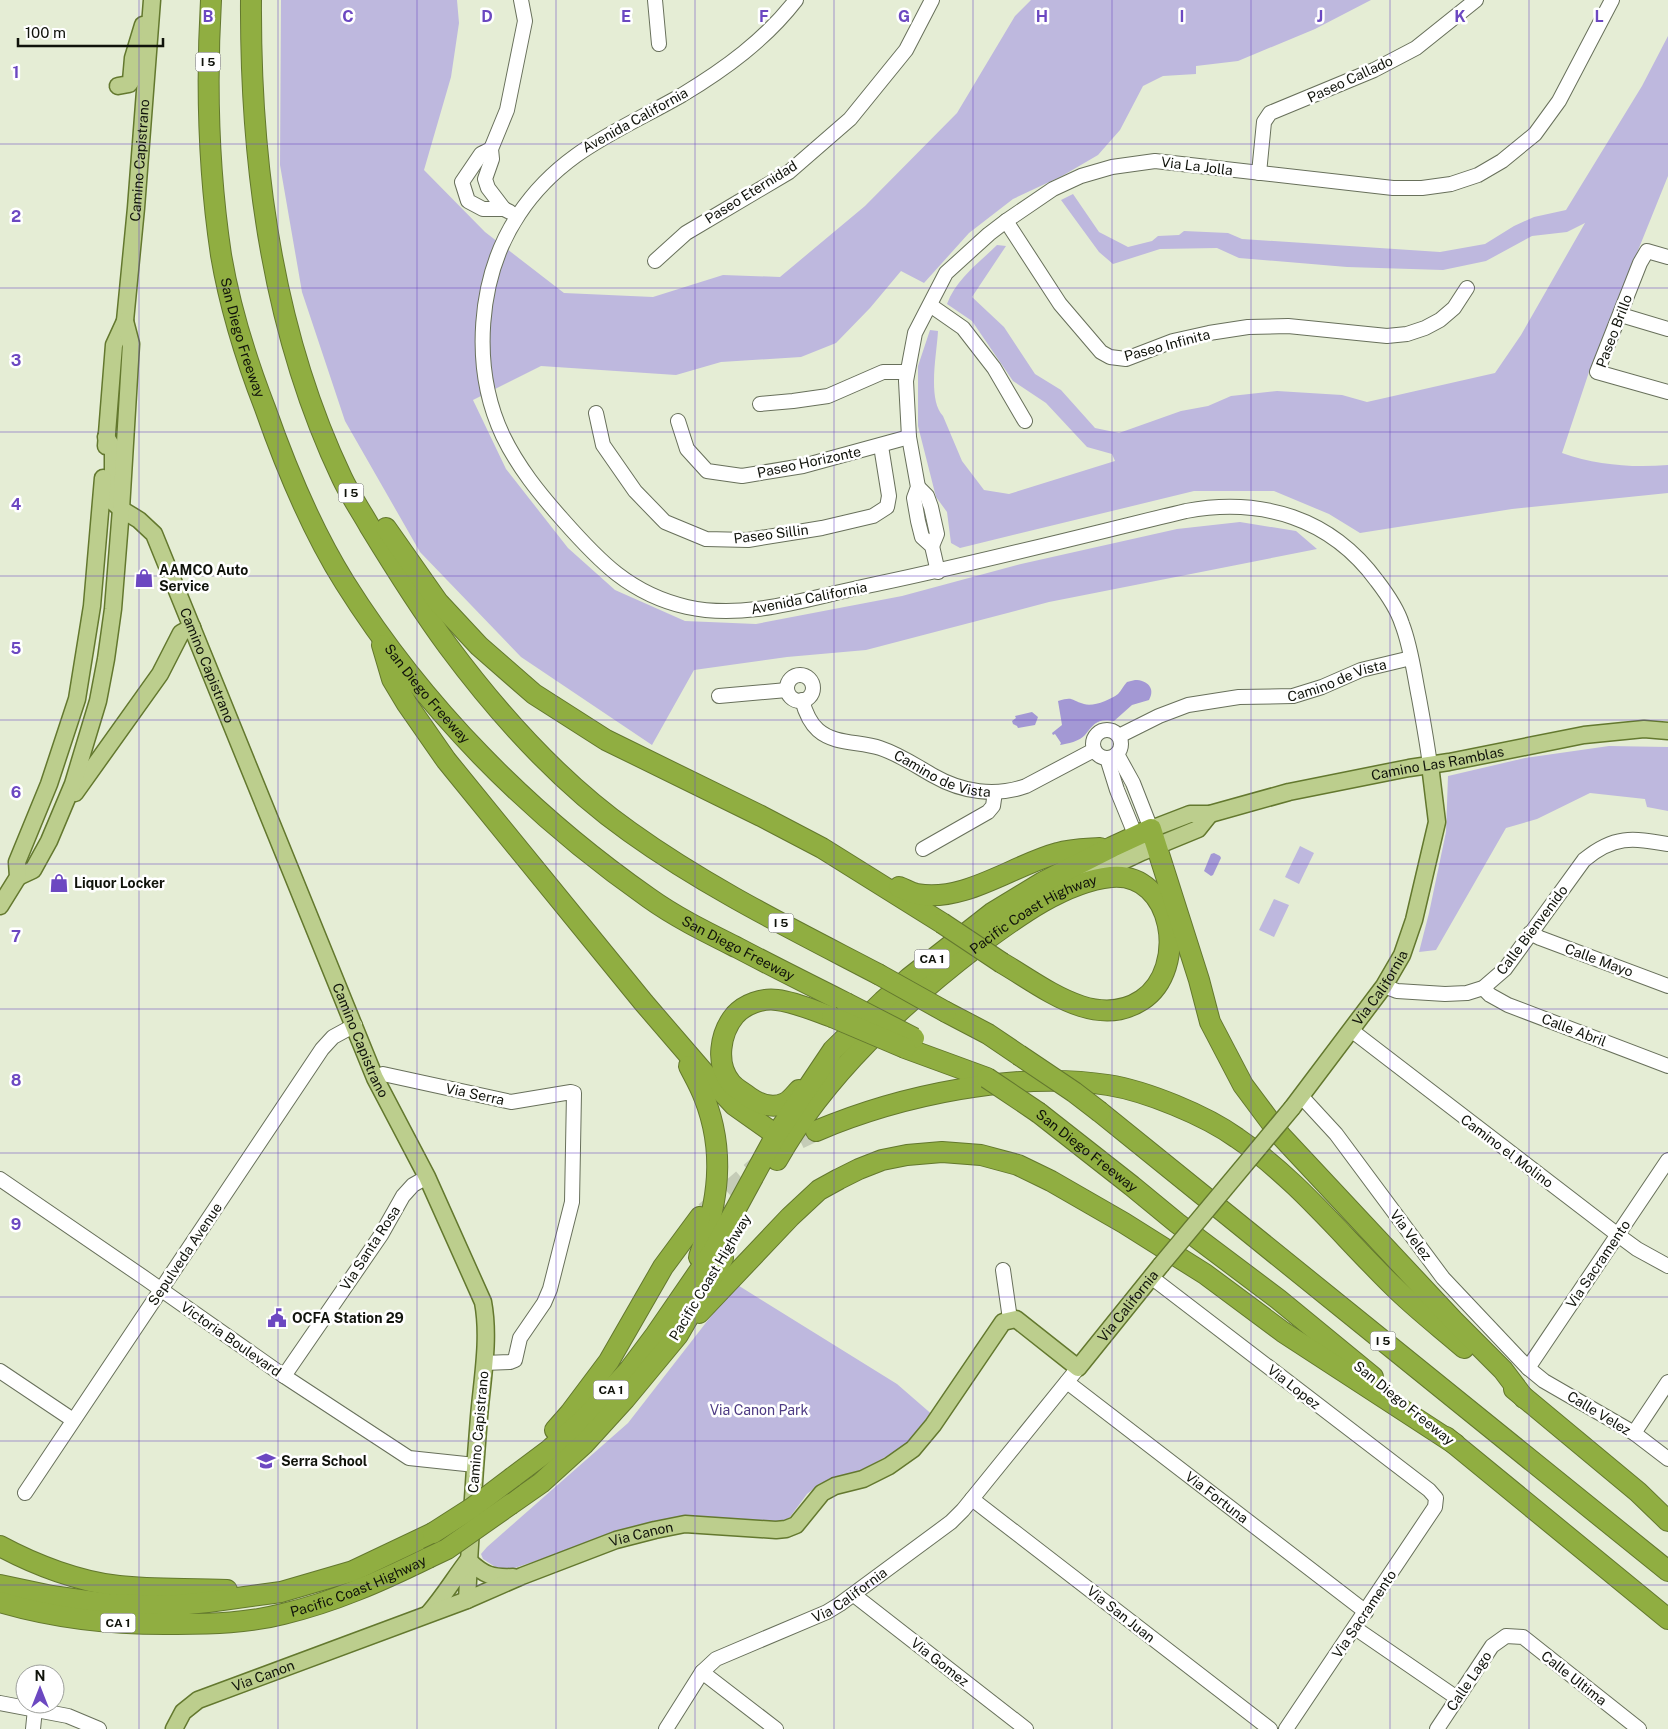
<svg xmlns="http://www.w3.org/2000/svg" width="1668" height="1729" viewBox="0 0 1668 1729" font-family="'Public Sans',sans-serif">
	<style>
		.green { fill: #beb8de }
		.water { fill: #a398d4 }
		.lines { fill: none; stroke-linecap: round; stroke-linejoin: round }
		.highway-tunnel { stroke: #c5ccb7; stroke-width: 20; stroke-dasharray: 20 10; stroke-linecap: butt }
		.minor-casing { stroke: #68705b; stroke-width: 16 }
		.major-casing { stroke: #63782e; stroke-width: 19 }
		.highway-casing { stroke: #63782e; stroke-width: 22 }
		.minor { stroke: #fff; stroke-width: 14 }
		.major { stroke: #bcce8d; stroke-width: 16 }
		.highway { stroke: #90ae41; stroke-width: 20 }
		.major-bridge-casing { stroke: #63782e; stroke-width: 19; stroke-linecap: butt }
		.highway-bridge-casing { stroke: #63782e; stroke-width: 22; stroke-linecap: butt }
		.major-bridge { stroke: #bcce8d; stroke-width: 16 }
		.highway-bridge { stroke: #90ae41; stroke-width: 20 }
		.grid { fill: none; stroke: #6c48c1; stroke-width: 1; stroke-opacity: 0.55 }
		.labels { text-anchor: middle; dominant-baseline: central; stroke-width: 5; stroke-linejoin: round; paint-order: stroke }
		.shield { fill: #fff; stroke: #585a54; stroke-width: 1 }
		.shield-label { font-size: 12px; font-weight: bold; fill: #10130b }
		.street-label { font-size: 14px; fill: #10130b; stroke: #fff }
		.poi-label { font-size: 14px; font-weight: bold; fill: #10130b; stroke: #fff; text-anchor: start }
		.park-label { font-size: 14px; fill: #4d3a83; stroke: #fff }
		.grid-label { font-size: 16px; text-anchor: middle; font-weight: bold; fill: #6c48c1; stroke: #fff; stroke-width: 5; stroke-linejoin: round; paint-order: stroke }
	</style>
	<rect width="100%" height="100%" fill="#e5edd5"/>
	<!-- green -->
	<g class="green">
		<polygon points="281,0 457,0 459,23 451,77 424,170 485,232 564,293 653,297 723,275 780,277 865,206 957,113 1015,16 1031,0 1371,0 1315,29 1238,61 1196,66 1196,74 1163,76 1143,86 1120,130 1098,155 1062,176 1013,199 969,233 924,283 901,271 870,308 836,343 801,357 721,362 676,375 541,366 473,400 506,469 568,548 615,590 685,621 756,624 902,596 1021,564 1177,529 1240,522 1296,531 1317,549 1049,602 866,650 787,657 694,670 652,745 521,657 420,552 345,421 302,292 280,165"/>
		<path d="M1668,36v140l-79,196 -27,81c34,12 70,15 106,12v28l-156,16 -152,24 -31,-19 -55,-23h-80l-234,57 -9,-5 -4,-31 -11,-15 -18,-71v-60l12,-36 8,1c-1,22 -11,68 5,85l19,45 22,29 25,4 106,-33 -3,-7 -25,-7 -41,-44 -33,-22 -41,-60 -25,-17c9,-25 32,-41 50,-59l9,1 -34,51 32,30 31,47 26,16 34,38 24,5 62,-22 27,-5 23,-10 46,-5 65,4 25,7 128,-29 26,-38 64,-112 -18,9 -35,4 -46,25 -43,9 -96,-3 -108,-9 -22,-10 -57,1 -47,15 -14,-12 -38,-52 12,-6 26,38 29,15 24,-6 6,-5 21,-1 5,-4 44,2 14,6 198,13 45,-8 29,-18 20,-9 32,-7 76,-124z"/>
		<polygon points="1609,746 1668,747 1668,811 1647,807 1645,799 1590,793 1537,819 1506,828 1436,950 1419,952 1429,913 1446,832 1448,776 1525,758"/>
		<polygon points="1300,846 1314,853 1299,884 1285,877"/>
		<polygon points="1274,899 1289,905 1274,937 1259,930"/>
		<polygon points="736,1284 897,1384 935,1417 911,1448 891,1454 856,1473 821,1483 807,1494 790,1517 779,1523 695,1520 562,1552 503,1572 483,1559 481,1554 487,1547 628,1423"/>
	</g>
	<!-- water -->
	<g class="water">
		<path d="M1135,680c12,0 21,8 14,20l-17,5 -18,16c-16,-3 -20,2 -29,14 -5,6 -18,9 -25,10l1,-2 -6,-9 -2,1 -1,-2 10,-8 -4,-24c15,-5 13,-1 26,3 9,3 26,-4 34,-10 3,-3 5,-8 9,-12z"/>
		<polygon points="1032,712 1038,717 1035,725 1018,728 1017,726 1013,724 1012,721 1016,718 1015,716"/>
		<polygon points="1214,853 1220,856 1221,858 1213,875 1211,876 1204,871 1211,854"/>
	</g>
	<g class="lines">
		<!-- highway-tunnel -->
		<polyline class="highway-tunnel" points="705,1212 776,1150 816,1131"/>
		<!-- minor casing -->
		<g class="minor-casing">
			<g id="minor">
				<polyline points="655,0 659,44"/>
				<path d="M796,0c-31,40 -71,69 -114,95 -63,36 -121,56 -163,119 -42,63 -48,154 -16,222 15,31 36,57 59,83 37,42 68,75 125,88 58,13 118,-8 175,-20 108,-22 216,-50 324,-76 76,-14 145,7 191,70 10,13 20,27 25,43 9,23 12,49 17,74 4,22 8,44 11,67"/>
				<polyline points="491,149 481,154 462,182 468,201 483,209 504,209 510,212"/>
				<polyline points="1259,173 1264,122 1270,113 1374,70 1416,48 1476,0"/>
				<polyline points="504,209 488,188 485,179 492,159 491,149 507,110 525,21 521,0"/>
				<polyline points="1006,221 1060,304 1101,352 1110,357 1126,359 1173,341 1209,333 1248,327 1288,326 1387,336 1407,334 1425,328 1440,320 1454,308 1467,288"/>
				<polyline points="1668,257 1647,251 1640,263 1597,372 1668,392"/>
				<polyline points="655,261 686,233 789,172 850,119 906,50 932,0"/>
				<polyline points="930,305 963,328 994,368 1025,421"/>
				<polyline points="1621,315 1668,329"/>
				<polyline points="760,404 793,401 828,396 883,372 907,372"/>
				<polyline points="596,413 603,445 635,491 665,522 706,539 748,540 822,528 873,516 887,507 889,496 881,446"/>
				<polyline points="678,421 687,449 707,471 742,476 803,466 909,437"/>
				<polyline points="918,487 927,496 931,507 937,534 932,546"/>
				<polyline points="938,572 932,546 922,537 918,521 914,498 918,487 909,437 906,381 915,333 946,273 989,234 1006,221 1053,189 1081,176 1112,167 1155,161 1393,188 1422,188 1451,184 1478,175 1502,161 1535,134 1559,101 1612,0"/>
				<circle cx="800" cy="688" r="13"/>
				<polyline points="719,696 787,690"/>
				<path id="s1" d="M802,700c3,11 8,23 16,30 17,15 42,11 62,18 21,7 36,18 54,28 28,16 61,21 92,10l68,-36"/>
				<circle cx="1107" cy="744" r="14"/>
				<path id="s2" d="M1119,736l40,-20 29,-11 51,-8 54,-1 29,-9 39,-17 50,-12"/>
				<polyline points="1117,754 1133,783 1151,829"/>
				<polyline points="1107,758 1117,790 1139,844"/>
				<polyline points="923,849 988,812 993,806 995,792"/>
				<polyline points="1530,933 1540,938 1668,986"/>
				<path d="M1384,986l13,5 48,3 22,-1 16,-5 22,-19 79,-109c30,-25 48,-22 84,-16"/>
				<polyline points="1483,988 1490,995 1508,1005 1668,1066"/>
				<polyline points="1351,1030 1618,1235 1637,1249 1668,1266"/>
				<polyline points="375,1078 383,1074 511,1102 571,1092 574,1093 572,1202 550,1289 544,1303 520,1338 515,1360 510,1362 484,1363"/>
				<polyline points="1301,1096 1336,1134 1443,1278 1528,1368 1544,1381 1634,1433 1668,1459"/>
				<polyline points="0,1179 146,1279 284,1376 409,1458 475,1465"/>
				<polyline points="1003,1270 1010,1319"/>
				<polyline points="1151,1277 1429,1490 1436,1498 1435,1507 1286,1729"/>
				<polyline points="1528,1368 1668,1160"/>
				<polyline points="0,1371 73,1420"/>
				<polyline points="284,1376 381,1235 403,1196 413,1185 427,1177"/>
				<path id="s3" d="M1067,1382l299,230"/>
				<polyline points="1634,1433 1668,1382"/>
				<polyline points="25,1493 322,1049 333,1037 355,1025"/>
				<polyline points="972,1499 1270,1729"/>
				<polyline points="854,1595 1026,1729"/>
				<polyline points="1355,1628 1457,1698"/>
				<polyline points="702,1672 776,1729"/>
				<polyline points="0,1703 68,1716 99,1729"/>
				<polyline points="33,1729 35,1709"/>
				<path id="s4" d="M666,1729l36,-57 14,-13 111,-47 13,-8 111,-82 12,-12 115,-142"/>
				<polyline points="1437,1729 1492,1646 1506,1636 1523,1637 1639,1729"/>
			</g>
		</g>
		<!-- major casing -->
		<g class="major-casing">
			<g id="major">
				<polyline points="118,86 129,84 131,81 133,58 143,25"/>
				<path id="s5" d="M106,437l7,11v54l8,7 18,11 15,14 221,544 52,99 56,125c7,37 -1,78 -4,115 -5,61 -9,122 -12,183"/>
				<path id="s6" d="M106,446l8,-101 11,-24 11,-113 16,-208"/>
				<polyline points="75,793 160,674 181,633 192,627"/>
				<path id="s7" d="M1151,829l39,-15h20l79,-22 120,-24 40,-6 135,-27 60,-6 24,2"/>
				<polyline points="18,877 33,870 49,841 73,784 98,701 106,659 113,609 121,509 131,344 125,321"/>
				<polyline points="1087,878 1142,852 1198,829 1210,814"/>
				<polyline points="0,906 18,877 17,862 49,784 77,699 92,606 103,478"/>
				<path id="s8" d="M1292,1108l92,-122 18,-31 12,-35 23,-98 -7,-57"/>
				<path d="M469,1561c15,14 23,17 44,16"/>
				<path d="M429,1613c15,-17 26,-36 40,-54"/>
				<path id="s9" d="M174,1729l9,-17 15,-12 269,-100 55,-24 94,-36 39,-10 30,-6 91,6 10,-1 10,-4 26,-32 13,-7 28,-7 26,-13 24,-17 20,-24 70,-103 13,-3 62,49 83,-103"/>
			</g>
		</g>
		<!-- highway casing -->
		<g class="highway-casing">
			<g id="highway">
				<path id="s10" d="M211,0c-5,87 -3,168 10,255 9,53 25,104 44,153 21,60 46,121 80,175 78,124 184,231 304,315 28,20 59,35 89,50 36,19 72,37 108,55"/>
				<path d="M251,0c-1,162 21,331 91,478 8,17 19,33 28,49 25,41 50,81 78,119 52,70 111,136 182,186 78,56 164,98 248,142"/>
				<polyline points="386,528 438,602 479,646 534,694 606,740 761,816 822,848 942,923"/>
				<polyline points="382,645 392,679 407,704 446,760 644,1003 706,1075 734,1105 786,1142"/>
				<path d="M899,887c6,2 12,6 18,7 47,9 96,-29 141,-41 13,-4 28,-4 42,-5"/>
				<polyline points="946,1012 988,1034 1019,1055"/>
				<polyline points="905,1048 987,1078"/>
				<path d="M689,1066c5,10 11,20 15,31 22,55 14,106 -5,160"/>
				<path d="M799,1090c-4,4 -8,10 -14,13 -12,6 -26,1 -36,-6 -6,-5 -13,-8 -18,-14 -16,-19 -11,-50 4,-68 10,-11 27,-17 42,-15 18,2 38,11 55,17"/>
				<polyline points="1100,1112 1668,1571"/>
				<path id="s11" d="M1039,1113l93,73 45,37 101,76 95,78"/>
				<path d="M816,1131c85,-36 200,-60 292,-46 38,6 97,30 129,53 59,40 105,98 156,148 22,22 48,42 71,62"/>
				<path id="s12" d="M777,1160c48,-85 125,-156 202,-215 38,-28 85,-63 132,-68 63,-6 78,92 31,123 -47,31 -100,-14 -140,-37"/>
				<polyline points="699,1313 790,1217 819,1190 839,1179 859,1169 882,1160 907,1155 942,1152 981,1155 1018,1165 1051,1181 1124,1223 1205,1274 1283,1332 1455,1444"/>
				<polyline points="1514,1389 1638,1492 1668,1521"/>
				<polyline points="555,1430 570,1413 609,1361 663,1267 700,1217"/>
				<polyline points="1446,1437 1668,1619"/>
				<polyline points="513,1477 549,1450 585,1418 629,1370 656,1334 713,1251 776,1135 833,1050 883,1001 909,978 992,913 1043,882 1112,847 1151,829 1199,980 1210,1022 1243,1085 1281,1136 1453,1320 1503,1370 1524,1398"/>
				<polyline points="511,1504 541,1483 584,1444 625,1399 678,1335 723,1258"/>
				<path d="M0,1546c35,19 80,36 119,40 36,4 72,2 108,4"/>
				<polyline points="0,1585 52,1596 108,1604 168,1606 208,1602 281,1592 353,1571 433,1533"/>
				<path id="s13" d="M0,1602c58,17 117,23 177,22 36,0 71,-1 106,-10 51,-12 98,-33 145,-56"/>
			</g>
		</g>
		<!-- minor -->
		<use href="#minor" class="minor"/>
		<!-- major -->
		<use href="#major" class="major"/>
		<!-- highway -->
		<use href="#highway" class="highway"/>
		<!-- major-bridge casing -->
		<g class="major-bridge-casing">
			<polyline id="major-bridge" points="1161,1265 1292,1108"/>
		</g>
		<!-- highway-bridge casing -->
		<g class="highway-bridge-casing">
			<g id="highway-bridge">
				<polyline points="942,923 1002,963"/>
				<polyline points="878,974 946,1012"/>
				<polyline points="846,1003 914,1038"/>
				<polyline points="832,1017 905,1048"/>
				<polyline points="1019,1055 1074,1092 1100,1112"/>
				<polyline points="987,1078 1039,1113"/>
				<polyline points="433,1533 472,1508 513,1477"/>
				<polyline points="428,1558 447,1549 511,1504"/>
			</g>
		</g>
		<!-- major-bridge -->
		<use href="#major-bridge" class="major-bridge"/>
		<!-- highway-bridge -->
		<use href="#highway-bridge" class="highway-bridge"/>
	</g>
	<!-- grid -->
	<path class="grid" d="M139,0v1729M278,0v1729M417,0v1729M556,0v1729M695,0v1729M834,0v1729M973,0v1729M1112,0v1729M1251,0v1729M1390,0v1729M1529,0v1729M0,144h1668M0,288h1668M0,432h1668M0,576h1668M0,720h1668M0,864h1668M0,1009h1668M0,1153h1668M0,1297h1668M0,1441h1668M0,1585h1668"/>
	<!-- icons -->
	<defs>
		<g id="shop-bare" transform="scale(1.5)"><path d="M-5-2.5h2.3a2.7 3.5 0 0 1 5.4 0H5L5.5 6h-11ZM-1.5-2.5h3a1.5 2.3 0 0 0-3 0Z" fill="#6c48c1" stroke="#fff" stroke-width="2.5" paint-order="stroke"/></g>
		<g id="civic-bare" transform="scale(1.5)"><path d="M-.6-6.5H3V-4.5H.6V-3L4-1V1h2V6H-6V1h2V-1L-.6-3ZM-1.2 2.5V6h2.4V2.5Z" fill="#6c48c1" stroke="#fff" stroke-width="2.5" paint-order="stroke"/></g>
		<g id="school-bare" transform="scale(1.5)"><path d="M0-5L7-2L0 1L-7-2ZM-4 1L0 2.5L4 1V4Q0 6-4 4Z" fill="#6c48c1" stroke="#fff" stroke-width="2.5" paint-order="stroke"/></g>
	</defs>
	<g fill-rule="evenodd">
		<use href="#shop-bare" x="144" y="578"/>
		<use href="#shop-bare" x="59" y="883"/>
		<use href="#civic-bare" x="277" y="1318"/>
		<use href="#school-bare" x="266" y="1461"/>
	</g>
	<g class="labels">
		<!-- shield labels -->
		<g class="shield">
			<rect x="195.5" y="52.5" width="25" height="19" rx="4"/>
			<rect x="338.5" y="483.5" width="25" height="19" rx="4"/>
			<rect x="768.5" y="913.5" width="25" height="19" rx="4"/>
			<rect x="914.5" y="949.5" width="35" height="19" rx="4"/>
			<rect x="1370.5" y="1331.5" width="25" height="19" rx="4"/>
			<rect x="593.5" y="1380.5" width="35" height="19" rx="4"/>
			<rect x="100.5" y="1613.5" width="35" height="19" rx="4"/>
		</g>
		<g class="shield-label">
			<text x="208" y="62">I 5</text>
			<text x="351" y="493">I 5</text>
			<text x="781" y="923">I 5</text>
			<text x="932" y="959">CA 1</text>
			<text x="1383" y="1341">I 5</text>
			<text x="611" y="1390">CA 1</text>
			<text x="118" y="1623">CA 1</text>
		</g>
		<!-- street labels -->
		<g class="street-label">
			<text transform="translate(1350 79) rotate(-25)">Paseo Callado</text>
			<text transform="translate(635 120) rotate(-29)">Avenida California</text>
			<text stroke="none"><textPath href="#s6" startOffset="289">Camino Capistrano</textPath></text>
			<text transform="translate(1197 166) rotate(7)">Via La Jolla</text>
			<text transform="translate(751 192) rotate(-32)">Paseo Eternidad</text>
			<text transform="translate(1614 331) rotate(-69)">Paseo Brillo</text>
			<text stroke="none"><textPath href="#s10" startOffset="341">San Diego Freeway</textPath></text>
			<text transform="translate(1167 345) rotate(-15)">Paseo Infinita</text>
			<text transform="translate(809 462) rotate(-12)">Paseo Horizonte</text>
			<text transform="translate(771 534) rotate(-7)">Paseo Sillin</text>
			<text transform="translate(809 598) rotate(-11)">Avenida California</text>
			<text stroke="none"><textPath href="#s5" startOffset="261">Camino Capistrano</textPath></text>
			<text stroke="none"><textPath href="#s2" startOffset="228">Camino de Vista</textPath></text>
			<text stroke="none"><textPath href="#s10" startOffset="746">San Diego Freeway</textPath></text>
			<text stroke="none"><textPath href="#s7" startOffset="295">Camino Las Ramblas</textPath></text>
			<text stroke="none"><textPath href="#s1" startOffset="168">Camino de Vista</textPath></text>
			<text stroke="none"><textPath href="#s12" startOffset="360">Pacific Coast Highway</textPath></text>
			<text transform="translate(1532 930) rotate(-53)">Calle Bienvenido</text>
			<text stroke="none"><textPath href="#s10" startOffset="1151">San Diego Freeway</textPath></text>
			<text transform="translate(1599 960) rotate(20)">Calle Mayo</text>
			<text stroke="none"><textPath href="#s8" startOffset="149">Via California</textPath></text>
			<text transform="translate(1574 1030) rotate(21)">Calle Abril</text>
			<text stroke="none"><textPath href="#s5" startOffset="666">Camino Capistrano</textPath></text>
			<text transform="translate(475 1094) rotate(12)">Via Serra</text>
			<text stroke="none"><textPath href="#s11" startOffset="61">San Diego Freeway</textPath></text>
			<text transform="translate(1507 1151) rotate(37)">Camino el Molino</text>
			<text transform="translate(1411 1235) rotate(53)">Via Velez</text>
			<text transform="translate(370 1248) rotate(-57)">Via Santa Rosa</text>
			<text transform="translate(185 1254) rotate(-56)">Sepulveda Avenue</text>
			<text transform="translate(1598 1264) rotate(-56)">Via Sacramento</text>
			<text transform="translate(710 1277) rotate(-59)">Pacific Coast Highway</text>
			<text stroke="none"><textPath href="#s9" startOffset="1140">Via California</textPath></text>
			<text transform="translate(231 1339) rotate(35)">Victoria Boulevard</text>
			<text transform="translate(1294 1387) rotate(38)">Via Lopez</text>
			<text transform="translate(1404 1403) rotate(39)">San Diego Freeway</text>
			<text transform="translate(1599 1413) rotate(31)">Calle Velez</text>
			<text transform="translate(478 1432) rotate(-85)">Camino Capistrano</text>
			<text stroke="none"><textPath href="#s3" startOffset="189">Via Fortuna</textPath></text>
			<text stroke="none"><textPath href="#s9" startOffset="512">Via Canon</textPath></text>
			<text stroke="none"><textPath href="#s13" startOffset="366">Pacific Coast Highway</textPath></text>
			<text stroke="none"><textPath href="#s4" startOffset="235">Via California</textPath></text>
			<text transform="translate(1121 1614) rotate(38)">Via San Juan</text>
			<text transform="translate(1364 1614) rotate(-56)">Via Sacramento</text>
			<text transform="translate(940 1662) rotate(38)">Via Gomez</text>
			<text stroke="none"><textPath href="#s9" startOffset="108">Via Canon</textPath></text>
			<text transform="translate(1574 1678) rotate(38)">Calle Ultima</text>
			<text transform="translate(1469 1681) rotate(-56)">Calle Lago</text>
		</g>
		<!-- poi labels -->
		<g class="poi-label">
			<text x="159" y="570">AAMCO Auto<tspan x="159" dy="16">Service</tspan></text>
			<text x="74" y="883">Liquor Locker</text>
			<text x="292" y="1318">OCFA Station 29</text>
			<text x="281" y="1461">Serra School</text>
		</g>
		<!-- park labels -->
		<g class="park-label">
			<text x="759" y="1410">Via Canon Park</text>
		</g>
	</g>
	<g class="grid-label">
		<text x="208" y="22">B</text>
		<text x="348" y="22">C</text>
		<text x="487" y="22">D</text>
		<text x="626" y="22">E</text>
		<text x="764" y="22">F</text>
		<text x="904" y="22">G</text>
		<text x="1042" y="22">H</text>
		<text x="1182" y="22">I</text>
		<text x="1320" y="22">J</text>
		<text x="1460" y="22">K</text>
		<text x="1599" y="22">L</text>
		<text x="16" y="78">1</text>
		<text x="16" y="222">2</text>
		<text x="16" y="366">3</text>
		<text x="16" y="510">4</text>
		<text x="16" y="654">5</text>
		<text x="16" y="798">6</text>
		<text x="16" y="942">7</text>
		<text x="16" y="1086">8</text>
		<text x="16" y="1230">9</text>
	</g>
	<!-- north arrow -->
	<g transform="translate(40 1689)"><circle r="24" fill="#ffffff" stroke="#9fa19d"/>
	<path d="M0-4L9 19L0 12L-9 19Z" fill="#6c48c1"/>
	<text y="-8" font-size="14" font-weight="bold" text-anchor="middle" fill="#10130b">N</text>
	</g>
	<!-- scale -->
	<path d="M18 38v8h145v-8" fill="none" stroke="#10130b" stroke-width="2.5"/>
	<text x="25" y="38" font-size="15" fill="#10130b" stroke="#ffffff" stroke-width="4" paint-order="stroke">100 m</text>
</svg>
